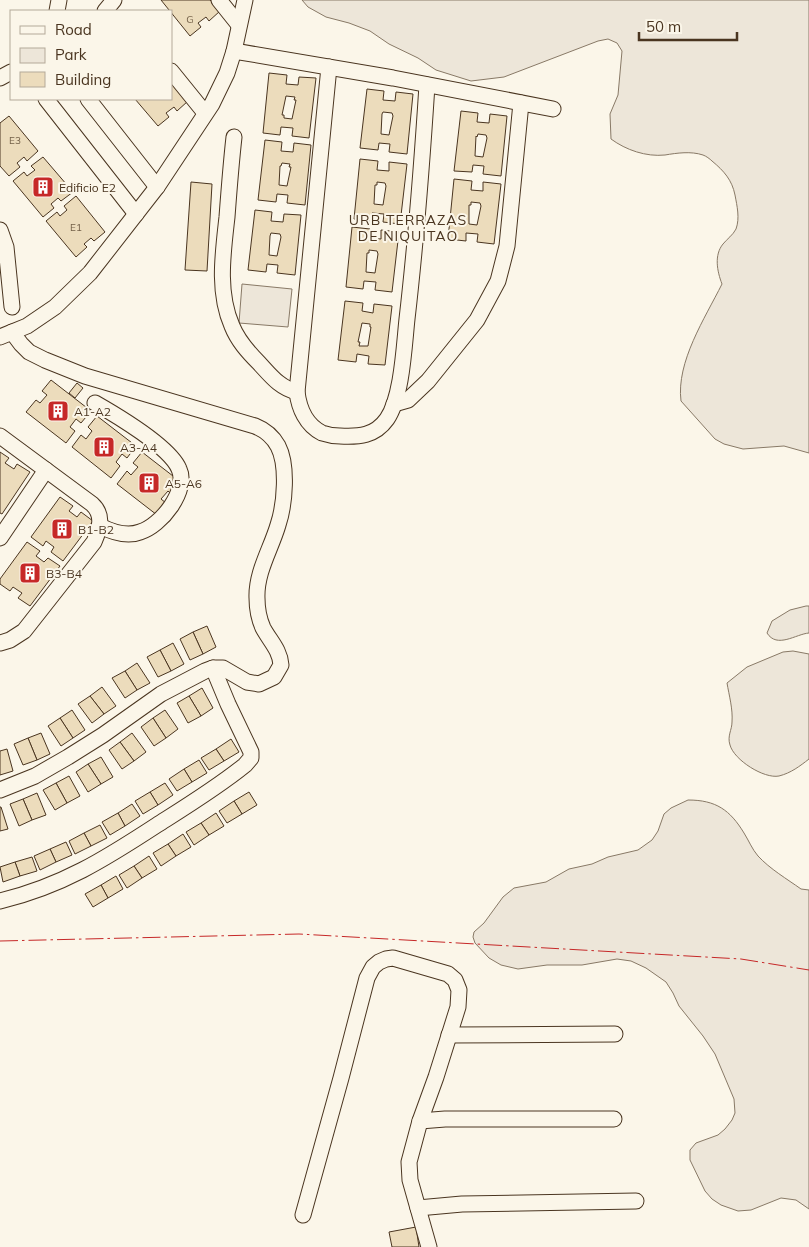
<svg xmlns="http://www.w3.org/2000/svg" width="809" height="1247" viewBox="0 0 809 1247" font-family="Mulish,sans-serif">
	<style>
		.green { fill: #ede6d9; stroke: #887966 }
		.building { fill: #ecdcbc; stroke: #4a3520; fill-rule: evenodd }
		.lines { fill: none; stroke-linecap: round; stroke-linejoin: round }
		.minor-casing { stroke: #4a3520; stroke-width: 17 }
		.minor { stroke: #fbf6e9; stroke-width: 15 }
		.power { stroke: #c62828; stroke-width: 1; stroke-dasharray: 18 4 2.5 4; stroke-linecap: butt }
		.labels { text-anchor: middle; dominant-baseline: central; stroke-width: 4; stroke-linejoin: round; paint-order: stroke }
		.number-label { font-size: 10px; fill: #725f47 }
		.poi-label { font-size: 12px; fill: #4a3520; stroke: #fbf6e9; text-anchor: start }
		.neighbourhood-label { font-size: 14px; letter-spacing: 1px; fill: #4a3520; stroke: #fbf6e9 }
	</style>
	<rect width="100%" height="100%" fill="#fbf6e9"/>
	<!-- green -->
	<g class="green">
		<path d="M302,0h507v453l-25,-7 -41,3 -19,-5 -9,-5 -34,-38c-5,-39 24,-83 41,-117 -5,-13 -8,-29 1,-40 4,-5 10,-9 13,-15 4,-11 1,-23 -1,-34 -3,-15 -11,-24 -23,-34 -2,-2 -6,-5 -9,-6 -12,-4 -26,-2 -38,0 -19,2 -39,-5 -54,-16l-1,-25 8,-19 4,-44 -5,-8 -9,-4 -10,2 -94,36 -33,4 -35,-11 -18,-12 -29,-14 -19,-13 -21,-8 -23,-6 -18,-10z"/>
		<polygon points="242,284 292,289 288,327 239,323"/>
		<path d="M806,606h3v27c-13,1 -32,16 -42,0l5,-12 18,-11z"/>
		<path d="M793,651l16,3v105c-9,7 -18,14 -30,17 -15,3 -45,-16 -49,-31 -3,-9 2,-15 2,-23 1,-13 -3,-27 -5,-39l20,-16 36,-15z"/>
		<path d="M688,800c28,0 42,10 56,33 5,8 8,16 14,23 12,13 29,23 43,33l8,1v319l-13,-9 -15,-2 -30,12 -13,1 -17,-6 -9,-6 -7,-8 -15,-31v-10l6,-7 22,-8 7,-6 7,-9 3,-7 -1,-14 -19,-45 -12,-18 -24,-30 -6,-13 -7,-11 -20,-14 -15,-7 -14,-2 -35,6h-35l-29,4 -17,-4 -12,-7 -14,-15 -2,-6 1,-5 10,-9 19,-26 11,-9 32,-6 23,-13 23,-5 16,-7 30,-7 14,-10 6,-9 6,-17 7,-6z"/>
	</g>
	<!-- building -->
	<g class="building">
		<polygon points="161,0 210,0 220,11 209,21 206,17 198,23 201,27 190,36"/>
		<path d="M269,73l18,2 -1,9 12,1 1,-8 17,1 -7,60 -17,-2 1,-8 -12,-1 -1,8 -17,-2zM286,96l9,1 -1,3h2l-4,19 -8,-1v-3h-2z"/>
		<polygon points="171,81 188,101 177,111 174,107 166,113 169,117 158,126 135,99 171,99"/>
		<path d="M367,89l17,2 -1,9 12,1 1,-9 17,2 -6,60 -18,-2 1,-8 -11,-1 -1,7 -18,-2zM383,112l9,1 1,3 -4,19 -8,-1 1,-20z"/>
		<path d="M461,111l17,2 -1,9 12,1 1,-9 17,2 -6,60 -18,-2 1,-8 -11,-1 -1,7 -18,-1zM478,134l8,1 1,3 -4,19 -8,-1 1,-20 1,1z"/>
		<polygon points="9,116 38,151 27,161 24,157 17,163 20,167 9,176 0,166 0,123"/>
		<path d="M265,140l17,2 -1,9 12,1 1,-9 17,2 -6,60 -18,-2 1,-8 -11,-1 -1,8 -18,-2zM282,163l8,1 -1,3h2l-4,19 -8,-1 1,-19h1z"/>
		<polygon points="43,157 73,192 61,201 58,198 51,204 54,208 43,217 13,181 24,172 27,176 35,170 31,166"/>
		<path d="M360,159l18,2 -1,9 12,1v-9l18,2 -7,60 -17,-2 1,-8 -12,-1 -1,8 -17,-2zM377,182l8,1 1,3 -3,19 -9,-1 1,-19h2z"/>
		<path d="M454,179l18,2 -1,9 12,1v-9l18,2 -7,60 -17,-2 1,-8 -12,-1v8l-18,-2zM471,202l9,1 1,3 -4,19 -8,-1v-19h2z"/>
		<polygon points="191,182 212,184 207,271 185,270"/>
		<polygon points="76,196 105,232 94,241 91,238 84,244 87,247 76,257 46,221 57,212 60,216 67,210 64,206"/>
		<path d="M255,210l17,2 -1,9 12,1 1,-8 17,1 -6,60 -18,-2 1,-8 -11,-1 -1,8 -18,-2zM271,233l9,1 1,3 -4,19 -8,-1 1,-19z"/>
		<path d="M352,227l18,2 -1,9 12,1v-9l18,2 -7,60 -17,-2 1,-8 -12,-1 -1,8 -17,-2zM369,250l8,1 1,3 -3,19 -9,-1 1,-19h2z"/>
		<path d="M345,301l18,2 -1,8 11,2 1,-9 18,2 -7,59 -17,-1 1,-8 -12,-2 -1,8 -18,-2zM362,323l8,1v3h1l-3,19h-9l1,-4h-2z"/>
		<polygon points="51,380 91,411 81,423 76,419 70,427 75,431 66,443 26,412 36,400 40,403 47,395 42,391"/>
		<polygon points="77,383 83,388 75,398 69,393"/>
		<polygon points="97,416 136,446 127,458 122,454 116,462 120,466 111,478 72,447 81,435 86,439 92,431 88,427"/>
		<polygon points="0,452 9,458 5,463 14,469 17,464 30,472 2,514 0,513"/>
		<polygon points="142,452 182,483 172,495 168,491 161,499 166,503 157,515 117,484 127,471 131,475 138,467 133,463"/>
		<polygon points="60,497 73,506 69,511 77,517 81,512 93,521 63,561 51,552 54,547 46,541 43,546 31,537"/>
		<polygon points="27,542 40,551 36,556 44,562 48,558 60,566 30,606 18,598 22,593 13,587 10,591 0,584 0,579"/>
		<polygon points="207,626 216,647 203,654 193,632"/>
		<polygon points="193,632 203,654 190,660 180,639"/>
		<polygon points="173,643 184,664 171,671 160,650"/>
		<polygon points="160,650 171,671 158,677 147,657"/>
		<polygon points="137,663 150,683 137,690 125,671"/>
		<polygon points="125,671 137,690 125,698 112,678"/>
		<polygon points="102,687 116,706 104,714 90,696"/>
		<polygon points="202,688 213,708 201,716 189,696"/>
		<polygon points="90,696 104,714 92,723 78,704"/>
		<polygon points="189,696 201,716 188,723 177,703"/>
		<polygon points="72,710 85,730 73,738 60,718"/>
		<polygon points="165,710 178,729 166,738 153,718"/>
		<polygon points="60,718 73,738 61,746 48,726"/>
		<polygon points="153,718 166,738 154,746 141,727"/>
		<polygon points="41,733 50,754 37,760 28,738"/>
		<polygon points="132,733 146,752 134,761 120,742"/>
		<polygon points="28,738 37,760 23,765 14,744"/>
		<polygon points="231,739 239,752 224,761 216,749"/>
		<polygon points="120,742 134,761 122,769 109,750"/>
		<polygon points="7,749 13,771 0,775 0,751"/>
		<polygon points="216,749 224,761 209,770 201,758"/>
		<polygon points="101,757 113,777 101,784 88,764"/>
		<polygon points="199,760 207,773 192,782 184,769"/>
		<polygon points="88,764 101,784 88,792 76,772"/>
		<polygon points="184,769 192,782 177,791 169,779"/>
		<polygon points="69,776 80,796 67,803 56,783"/>
		<polygon points="56,783 67,803 55,810 43,790"/>
		<polygon points="165,783 173,795 158,805 150,792"/>
		<polygon points="150,792 158,805 143,814 135,801"/>
		<polygon points="249,792 257,805 242,814 234,801"/>
		<polygon points="37,793 46,815 32,820 23,799"/>
		<polygon points="23,799 32,820 19,826 10,804"/>
		<polygon points="234,801 242,814 227,823 219,811"/>
		<polygon points="132,804 140,816 125,826 118,813"/>
		<polygon points="0,807 1,807 8,829 0,831"/>
		<polygon points="118,813 125,826 110,835 102,822"/>
		<polygon points="216,813 224,826 209,835 201,823"/>
		<polygon points="201,823 209,835 194,845 186,832"/>
		<polygon points="100,825 107,838 91,846 84,833"/>
		<polygon points="84,833 91,846 75,854 69,841"/>
		<polygon points="183,834 191,847 176,856 168,844"/>
		<polygon points="66,842 72,855 56,862 50,849"/>
		<polygon points="168,844 176,856 161,866 153,853"/>
		<polygon points="50,849 56,862 40,870 34,856"/>
		<polygon points="149,856 157,869 142,878 134,866"/>
		<polygon points="32,857 37,871 20,876 15,862"/>
		<polygon points="15,862 20,876 3,882 0,867"/>
		<polygon points="134,866 142,878 127,888 119,875"/>
		<polygon points="116,876 123,889 108,898 101,885"/>
		<polygon points="101,885 108,898 93,907 85,894"/>
		<polygon points="416,1227 419,1247 392,1247 389,1232"/>
	</g>
	<g class="lines">
		<!-- minor casing -->
		<g class="minor-casing">
			<g id="minor">
				<polyline points="219,0 239,25"/>
				<polyline points="57,11 59,0"/>
				<polyline points="105,11 114,0"/>
				<polyline points="234,51 393,78 553,109"/>
				<path d="M329,67l-32,325c2,16 9,33 25,41 6,2 11,3 18,3 19,1 35,0 47,-17 15,-22 17,-72 20,-100 9,-78 15,-156 20,-234"/>
				<polyline points="171,71 205,113"/>
				<polyline points="0,78 11,72"/>
				<polyline points="46,99 136,214"/>
				<polyline points="88,99 157,187"/>
				<path d="M234,137c-3,27 -5,53 -7,80 -4,36 -10,75 5,109 6,15 16,26 27,37 12,13 21,25 38,29"/>
				<polyline points="0,230 6,247 12,307"/>
				<polyline points="0,337 27,326 55,307 90,273 157,187 212,104 227,73 234,51 245,0"/>
				<path d="M95,403c21,12 75,44 84,66 10,21 -18,57 -39,63 -13,5 -28,0 -40,-6"/>
				<polyline points="394,404 408,400 428,381 477,320 498,281 507,246 521,103"/>
				<path d="M0,436l92,68c12,11 8,24 2,38l-70,89 -14,9 -10,3"/>
				<polyline points="0,538 46,470"/>
				<path d="M0,790l35,-14 33,-19 35,-22 58,-41 44,-23 8,-3h10l24,14 12,2 15,-7 7,-12c-1,-15 -11,-24 -18,-37 -4,-9 -6,-20 -6,-30 -1,-26 14,-49 21,-73 7,-21 10,-60 0,-79 -5,-9 -13,-16 -23,-20l-170,-50 -40,-16 -16,-8 -8,-8 -9,-12"/>
				<path d="M0,901c62,-15 105,-42 157,-76 30,-19 61,-38 88,-60l6,-7v-6l-23,-48 -15,-36"/>
				<polyline points="449,1035 615,1034"/>
				<polyline points="420,1121 445,1119 614,1119"/>
				<polyline points="418,1208 462,1204 636,1201"/>
				<polyline points="303,1215 341,1078 367,978 373,967 379,962 386,959 393,958 448,974 455,980 459,990 458,1007 436,1077 420,1121 409,1162 410,1180 429,1247"/>
			</g>
		</g>
		<!-- minor -->
		<use href="#minor" class="minor"/>
		<!-- power -->
		<polyline class="power" points="0,941 299,934 741,959 809,970"/>
	</g>
	<!-- icons -->
	<defs>
		<g id="building-square" transform="scale(1.125)"><rect x="-9" y="-9" width="18" height="18" rx="4" fill="#c62828" stroke="#fbf6e9"/><path d="M-4-6H4V6H1V3H-1V6H-4ZM-2.5-4.3h1.7v1.8h-1.7ZM.8-4.3h1.7v1.8H.8ZM-2.5-1h1.7V.8h-1.7ZM.8-1h1.7V.8H.8Z" fill="#fff"/></g>
	</defs>
	<g fill-rule="evenodd">
		<use href="#building-square" x="43" y="187"/>
		<use href="#building-square" x="58" y="411"/>
		<use href="#building-square" x="104" y="447"/>
		<use href="#building-square" x="149" y="483"/>
		<use href="#building-square" x="62" y="529"/>
		<use href="#building-square" x="30" y="573"/>
	</g>
	<g class="labels">
		<!-- number labels -->
		<g class="number-label">
			<text x="190" y="19">G</text>
			<text x="15" y="140">E3</text>
			<text x="76" y="227">E1</text>
		</g>
		<!-- poi labels -->
		<g class="poi-label">
			<text x="59" y="187">Edificio E2</text>
			<text x="74" y="411">A1-A2</text>
			<text x="120" y="447">A3-A4</text>
			<text x="165" y="483">A5-A6</text>
			<text x="78" y="529">B1-B2</text>
			<text x="46" y="573">B3-B4</text>
		</g>
		<!-- neighbourhood labels -->
		<g class="neighbourhood-label">
			<text x="408" y="220">URB TERRAZAS<tspan x="408" dy="16">DE NIQUITAO</tspan></text>
		</g>
	</g>
	<!-- legend -->
	<rect x="10" y="10" width="162" height="90" fill="#fbf6e9" stroke="#b4a999"/>
	<rect x="20" y="26" width="25" height="8" fill="#fbf6e9" stroke="#b4a999"/>
	<text x="55" y="35" font-size="15" fill="#4a3520">Road</text>
	<rect x="20" y="48" width="25" height="15" fill="#ede6d9" stroke="#b4a999"/>
	<text x="55" y="60" font-size="15" fill="#4a3520">Park</text>
	<rect x="20" y="72" width="25" height="15" fill="#ecdcbc" stroke="#b4a999"/>
	<text x="55" y="85" font-size="15" fill="#4a3520">Building</text>
	<!-- scale -->
	<path d="M639 32v8h98v-8" fill="none" stroke="#4a3520" stroke-width="2.5"/>
	<text x="646" y="32" font-size="15" fill="#4a3520" stroke="#fbf6e9" stroke-width="4" paint-order="stroke">50 m</text>
</svg>
